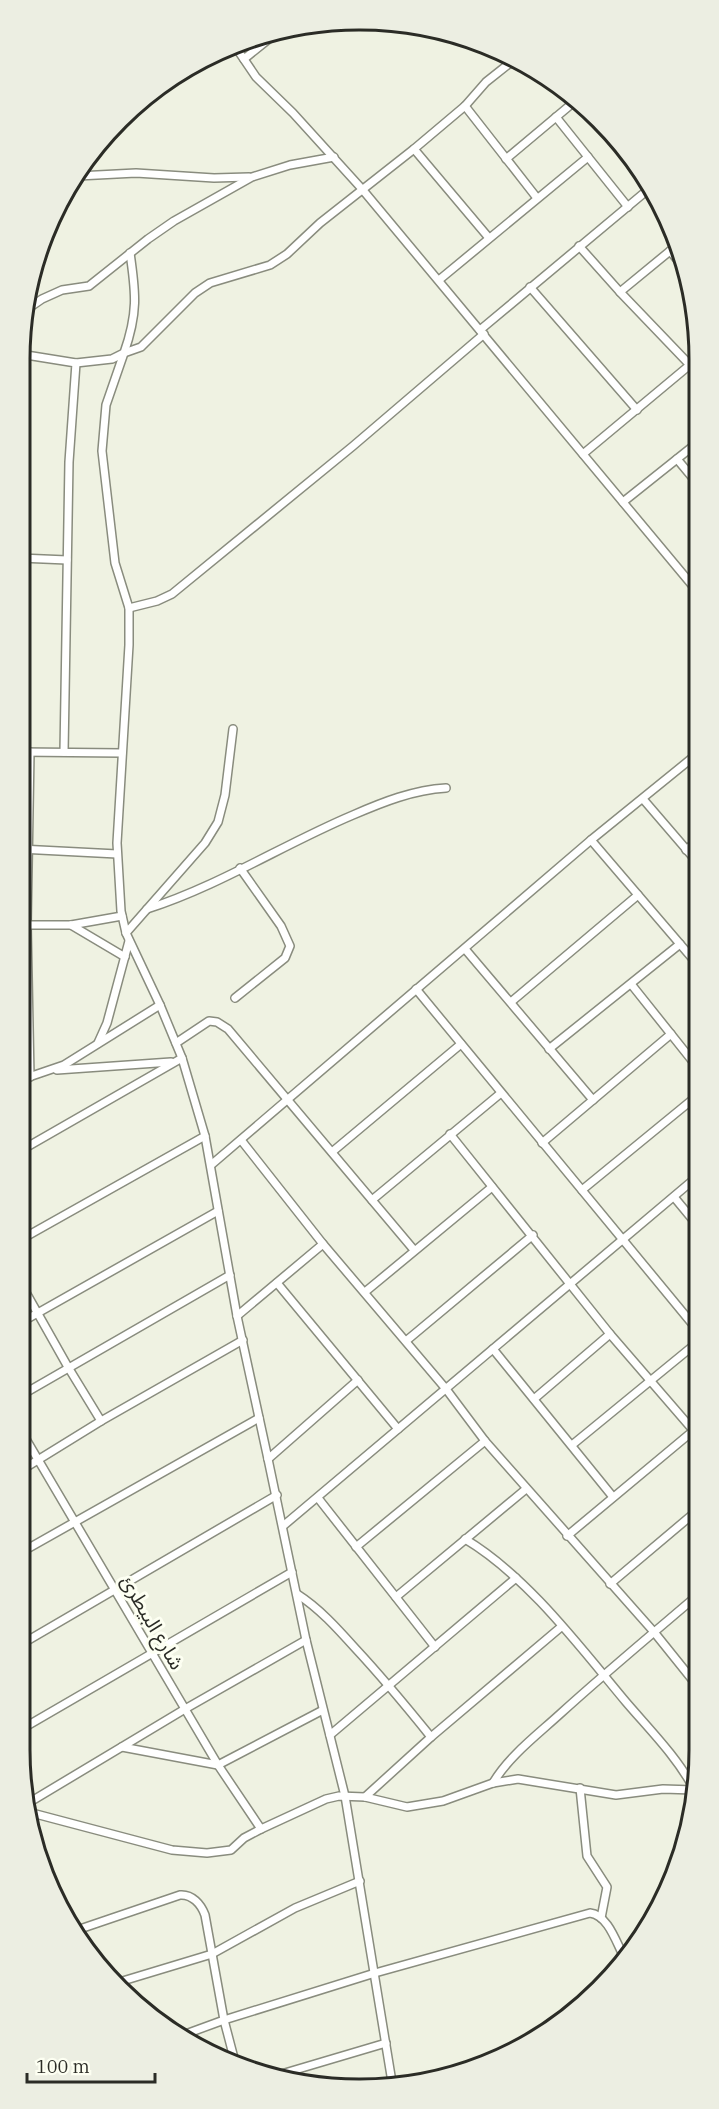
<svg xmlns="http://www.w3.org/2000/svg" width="719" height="2109" viewBox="0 0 719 2109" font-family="'IBM Plex Serif','Noto Sans Arabic',serif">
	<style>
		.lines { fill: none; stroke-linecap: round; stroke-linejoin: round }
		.street-casing { stroke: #898c7e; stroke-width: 10 }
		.street { stroke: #fff; stroke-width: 7 }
		.labels { text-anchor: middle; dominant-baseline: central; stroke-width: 6; stroke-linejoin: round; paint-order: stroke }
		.street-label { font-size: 20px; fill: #2b2c26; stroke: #fdfff2 }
		.rim { fill: none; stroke: #2b2c26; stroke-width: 3 }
	</style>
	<rect width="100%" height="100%" fill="#eff2e2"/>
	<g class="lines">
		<!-- street casing -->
		<g class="street-casing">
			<g id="street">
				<polyline points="237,49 256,77 293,113 362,189 697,591"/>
				<polyline points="501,53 510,64"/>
				<polyline points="244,59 270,38"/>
				<polyline points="465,106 537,198"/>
				<polyline points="556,117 628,207"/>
				<polyline points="414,149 489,238"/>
				<polyline points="506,159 574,102"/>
				<polyline points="78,176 136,173 214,178 249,177"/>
				<polyline points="579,246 620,292 690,365"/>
				<polyline points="670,251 681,264"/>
				<polyline points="439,280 588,157"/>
				<polyline points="530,287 637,410"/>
				<polyline points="620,292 676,246"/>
				<polyline points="26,310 42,299 62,290 89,286 148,239 174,221 252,177 290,165 334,157"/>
				<polyline points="480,330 650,188"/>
				<polyline points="20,354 76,363 69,462 64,752"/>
				<path d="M76,363l36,-4 12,-6c14,-40 12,-59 6,-100"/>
				<polyline points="583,454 697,359"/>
				<polyline points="677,459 697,483"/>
				<polyline points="623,502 697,443"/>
				<polyline points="20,558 67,560"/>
				<polyline points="129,608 157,601 172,594 353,446 484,334"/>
				<polyline points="20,752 122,753"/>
				<polyline points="30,752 27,925 30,1077"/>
				<polyline points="643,799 698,863"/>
				<polyline points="591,840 698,965"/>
				<polyline points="20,849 117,854"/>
				<polyline points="686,850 698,840"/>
				<path d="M147,909c72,-23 137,-65 206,-94 30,-13 60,-25 93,-27"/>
				<polyline points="20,925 71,925 122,916"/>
				<polyline points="71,925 125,957"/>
				<polyline points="126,933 205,843 218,822 225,795 233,729"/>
				<polyline points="465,949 593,1100"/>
				<polyline points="631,984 698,1068"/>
				<polyline points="416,989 699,1332"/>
				<polyline points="235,998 285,958 290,946 281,926 240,868"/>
				<polyline points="511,1002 638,895"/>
				<polyline points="98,1043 107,1023 129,941"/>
				<polyline points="176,1043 209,1021 217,1022 228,1029 414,1250"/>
				<polyline points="549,1049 680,944"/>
				<polyline points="57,1070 171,1062"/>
				<polyline points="20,1080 64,1065 160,1005"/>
				<polyline points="450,1134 610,1334 699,1437"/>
				<polyline points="241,1140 323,1244 446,1389 485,1441 654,1632 699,1688"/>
				<polyline points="542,1143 671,1034"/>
				<polyline points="20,1151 182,1058"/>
				<polyline points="332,1152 461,1044"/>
				<polyline points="211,1165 591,840 697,754"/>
				<polyline points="582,1190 698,1095"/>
				<polyline points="674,1197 698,1226"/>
				<polyline points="372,1200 501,1093"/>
				<polyline points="20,1240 205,1136"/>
				<polyline points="20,1282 68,1367 101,1421"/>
				<polyline points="277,1283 398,1429"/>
				<polyline points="365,1292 492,1187"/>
				<polyline points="237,1316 323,1244"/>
				<polyline points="20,1323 218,1211"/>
				<polyline points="406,1341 533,1235"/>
				<polyline points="493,1349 613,1497"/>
				<polyline points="20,1396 230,1275"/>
				<polyline points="534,1399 610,1334"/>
				<polyline points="20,1429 218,1765 261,1829"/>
				<polyline points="572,1445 699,1341"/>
				<polyline points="268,1459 358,1380"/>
				<polyline points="20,1471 101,1421 243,1340"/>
				<polyline points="318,1498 435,1647"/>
				<polyline points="283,1526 698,1176"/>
				<polyline points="567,1536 693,1431"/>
				<path d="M465,1539c62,37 115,108 161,163 24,28 51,55 68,87"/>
				<polyline points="356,1547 485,1441"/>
				<polyline points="20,1553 259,1418"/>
				<polyline points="610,1584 699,1509"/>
				<path d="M297,1594c22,14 40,34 58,54 27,29 51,58 76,89"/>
				<polyline points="396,1597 526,1489"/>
				<polyline points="20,1645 277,1495"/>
				<polyline points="20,1730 292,1572"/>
				<polyline points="330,1735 516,1578"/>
				<polyline points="122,1747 218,1765 323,1710"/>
				<path d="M493,1783c16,-27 44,-48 67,-69 45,-41 92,-80 139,-120"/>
				<polyline points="580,1788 587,1856 607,1887 601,1918"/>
				<polyline points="365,1797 431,1737 561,1627"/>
				<polyline points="30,1802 185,1709 306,1640"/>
				<polyline points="32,1813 172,1850 207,1853 231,1850 244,1838 261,1829 326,1799 339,1796 365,1797 407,1807 443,1801 493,1783 518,1779 616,1795 663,1789 694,1790"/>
				<path d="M77,1930l103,-35c12,-1 21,9 25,20l19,105 11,42"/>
				<polyline points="116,1983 212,1954 295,1908 360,1881"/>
				<path d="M183,2035l41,-15 151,-47 215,-60c18,2 26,29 34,44"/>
				<polyline points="278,2075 386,2043"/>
				<polyline points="392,2082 345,1796 306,1640 268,1459 237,1316 205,1136 182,1058 160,1005 126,933 121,911 117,843 129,645 129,608 115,563 102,451 106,405 124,353 141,347 195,293 210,283 270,265 287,254 320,223 414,149 465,106 486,82 515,59"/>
			</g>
		</g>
		<!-- street -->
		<use href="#street" class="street"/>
	</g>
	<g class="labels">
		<!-- street labels -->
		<g class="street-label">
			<text transform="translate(153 1622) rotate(60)">شارع البيطرئ</text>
		</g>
	</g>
	<!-- crop -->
	<path d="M0 0H719V2109H0ZM359 30H360A329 329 0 0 1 689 359V1750A329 329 0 0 1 360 2079H359A329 329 0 0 1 30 1750V359A329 329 0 0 1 359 30Z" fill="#eceee2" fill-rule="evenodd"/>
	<path class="rim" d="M359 30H360A329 329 0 0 1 689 359V1750A329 329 0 0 1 360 2079H359A329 329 0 0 1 30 1750V359A329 329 0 0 1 359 30Z"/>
	<!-- scale -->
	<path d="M27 2073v9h128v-9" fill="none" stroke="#2b2c26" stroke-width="3"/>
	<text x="36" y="2073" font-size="18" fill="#2b2c26" stroke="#fdfff2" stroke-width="4.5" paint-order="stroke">100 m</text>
</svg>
